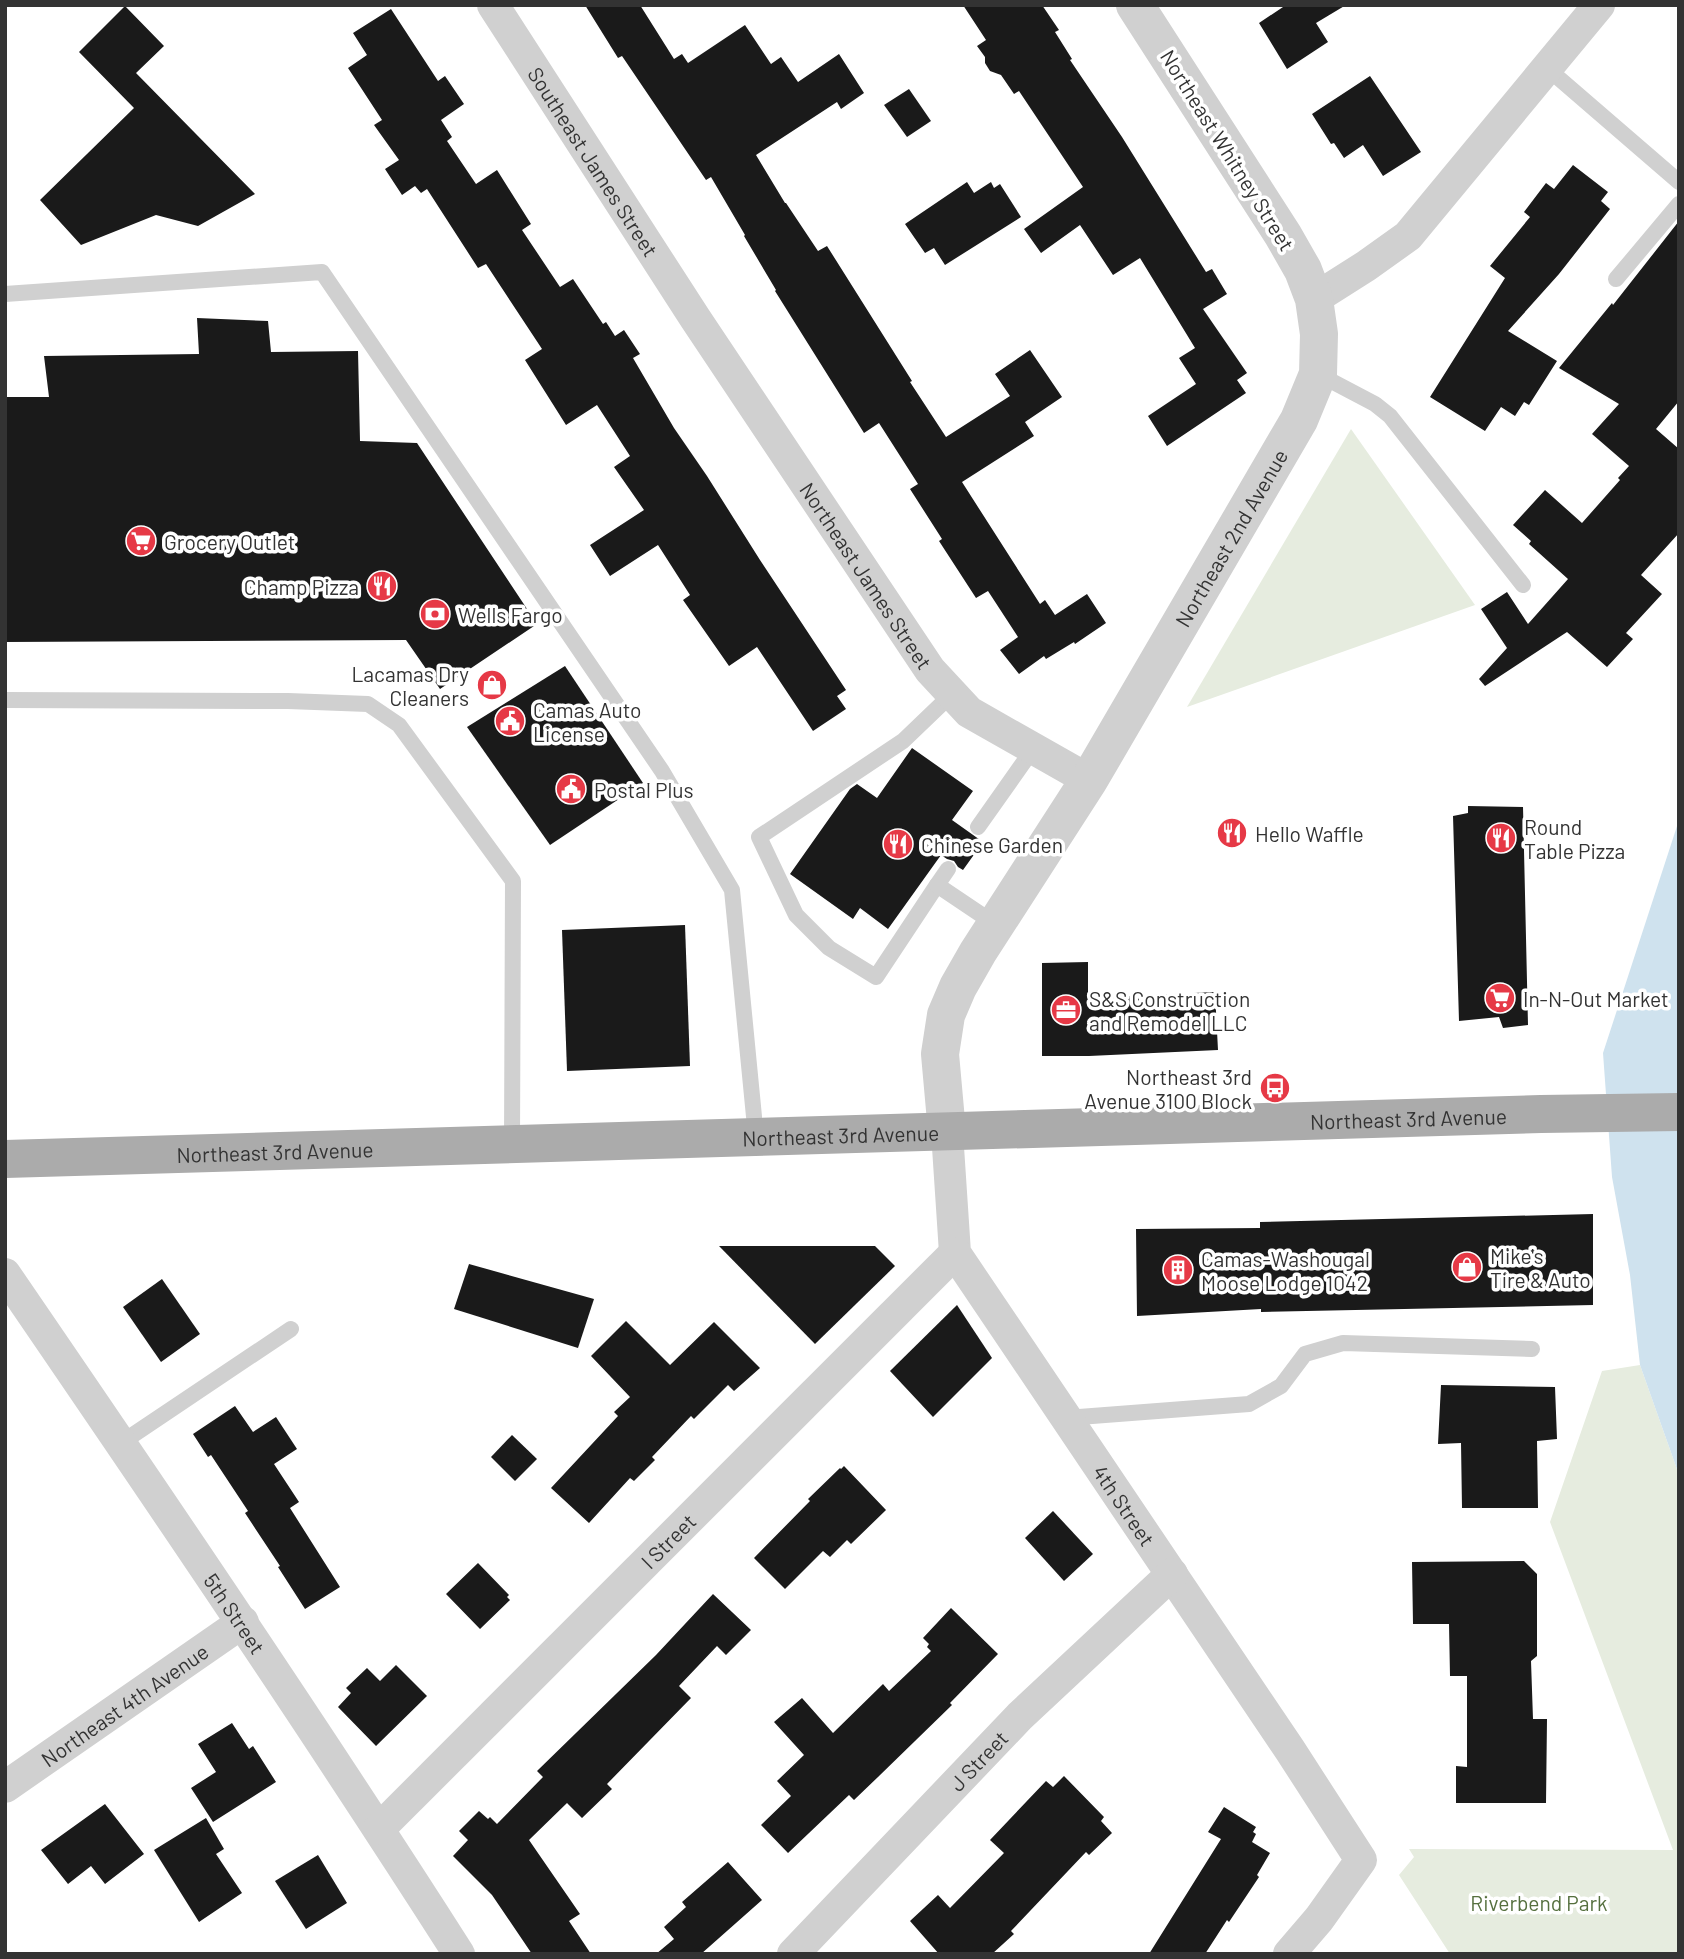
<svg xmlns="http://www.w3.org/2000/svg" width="1684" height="1959" viewBox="0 0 1684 1959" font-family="Barlow,sans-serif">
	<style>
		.green { fill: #e6ecdf }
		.water { fill: #cfe2ee }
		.building { fill: #1a1a1a }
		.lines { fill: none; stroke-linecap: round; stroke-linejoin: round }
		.service { stroke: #d0d0d0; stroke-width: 16 }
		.minor { stroke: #d0d0d0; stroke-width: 32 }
		.tertiary { stroke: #d0d0d0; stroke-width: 38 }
		.primary { stroke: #ababab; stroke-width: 38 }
		.labels { text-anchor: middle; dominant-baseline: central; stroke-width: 7; stroke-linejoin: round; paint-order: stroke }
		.street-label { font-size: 21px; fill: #333; stroke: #fff }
		.poi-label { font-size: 21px; fill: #333; stroke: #fff; text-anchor: start }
		.park-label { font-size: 21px; fill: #56703f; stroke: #fff }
	</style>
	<rect width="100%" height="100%" fill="#fff"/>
	<!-- green -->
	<g class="green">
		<polygon points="1351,429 1475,605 1187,707"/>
		<polygon points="1640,1365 1679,1475 1679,1954 1450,1954 1399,1875 1414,1857 1409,1849 1673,1850 1550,1522 1602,1371"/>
	</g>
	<!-- water -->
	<polygon class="water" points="1679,820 1679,1475 1640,1365 1630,1275 1612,1177 1603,1053"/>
	<!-- building -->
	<g class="building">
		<polygon points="585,5 640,5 674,59 682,54 688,63 745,25 771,64 781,57 798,82 839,54 864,93 841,109 837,102 756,155 785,203 786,203 818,251 827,246 912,381 910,382 946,437 1010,396 995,374 1030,350 1062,397 1025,422 1034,436 962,482 1040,604 1045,600 1055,615 1087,594 1106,623 1075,644 1074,642 1046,659 1044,656 1019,674 1000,650 1018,637 988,591 976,598 939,541 942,539 910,489 918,484 879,423 864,433 775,291 776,290 744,236 745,235 711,177 706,180 622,56 618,58"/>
		<polygon points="963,5 1042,5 1059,30 1055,32 1072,59 1070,60 1122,137 1206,272 1212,269 1227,294 1203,309 1247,373 1237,380 1246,393 1167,446 1148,416 1196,384 1179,358 1195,348 1140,258 1113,275 1080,225 1041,253 1024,229 1083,187 1019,91 1014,94 1001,75 990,71 985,63 985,57 977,46 986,40"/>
		<polygon points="1286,5 1346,5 1316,23 1328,42 1287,69 1259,23"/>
		<polygon points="125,6 164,46 136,73 255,194 198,226 156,215 81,245 40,200 134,108 79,52"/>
		<polygon points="391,9 438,81 445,76 464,104 441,120 452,137 447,141 476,184 497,170 531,224 522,230 560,287 573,279 603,324 606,322 615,336 624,330 640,354 633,358 674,428 707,476 760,560 846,690 837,696 846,709 813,731 757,647 729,666 683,600 690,595 658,545 610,576 590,545 644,510 614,467 630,456 597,405 566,425 525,360 542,349 486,264 478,268 427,189 421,193 415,186 402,195 385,169 399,160 374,125 382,120 348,68 367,55 353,33"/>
		<polygon points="1370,76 1421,152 1383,176 1363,145 1344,158 1334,143 1331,144 1312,114"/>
		<polygon points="909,89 931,121 907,137 884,105"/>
		<polygon points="1573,165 1608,192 1601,201 1610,209 1559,274 1508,331 1557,361 1529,405 1524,402 1515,416 1501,407 1485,431 1430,397 1505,278 1490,266 1530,217 1524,212 1546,183 1554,189"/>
		<polygon points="967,182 974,193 991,182 994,188 1000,184 1021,217 945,265 934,248 925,253 905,224"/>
		<polygon points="1679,221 1679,401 1656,429 1679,449 1679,533 1641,575 1662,594 1626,633 1633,639 1607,667 1567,632 1485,686 1479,679 1507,648 1481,609 1507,592 1528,624 1568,579 1529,544 1531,541 1513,525 1545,490 1582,523 1620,480 1618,478 1629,466 1592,434 1619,404 1559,368 1612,303 1613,305"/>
		<polygon points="197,318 268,321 271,352 358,351 360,441 417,443 537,624 440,689 406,640 5,642 5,397 49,397 44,356 199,354"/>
		<polygon points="565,666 643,783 550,845 467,727"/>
		<polygon points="912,748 973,791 952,820 983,842 963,870 958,867 954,861 947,859 941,855 888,929 860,908 853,919 790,874 850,789 857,784 877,798"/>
		<polygon points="1468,806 1523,807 1528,1025 1503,1028 1499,1017 1459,1021 1453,816 1468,813"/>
		<polygon points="685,925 690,1066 567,1071 562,930"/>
		<polygon points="1088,962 1088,998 1215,992 1218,1050 1089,1056 1042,1056 1042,963"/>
		<polygon points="1593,1214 1593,1305 1261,1312 1261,1309 1137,1316 1136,1229 1260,1228 1260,1222"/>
		<polygon points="719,1246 875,1246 895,1266 815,1344"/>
		<polygon points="469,1264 594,1299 578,1348 454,1309"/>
		<polygon points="162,1279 200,1334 161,1362 123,1307"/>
		<polygon points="957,1305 992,1358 933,1417 890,1371"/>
		<polygon points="626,1321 670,1365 714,1322 760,1368 734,1391 728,1385 694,1419 691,1416 652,1457 655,1460 634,1481 630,1478 589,1523 551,1488 618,1416 614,1412 630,1397 591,1356"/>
		<polygon points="1441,1385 1555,1387 1557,1439 1537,1441 1538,1508 1462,1508 1461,1443 1438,1444"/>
		<polygon points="235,1406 253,1432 276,1417 297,1449 274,1464 299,1502 290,1508 340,1587 305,1609 278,1567 280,1566 245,1513 248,1511 211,1455 208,1457 193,1434"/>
		<polygon points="512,1435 537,1459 515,1481 491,1457"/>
		<polygon points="844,1466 886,1510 851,1544 847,1540 830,1557 823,1551 785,1589 754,1558 810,1501 808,1499 840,1468 841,1469"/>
		<polygon points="1053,1511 1093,1554 1064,1581 1025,1538"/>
		<polygon points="1524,1561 1537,1574 1537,1656 1531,1661 1533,1719 1547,1719 1546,1803 1456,1803 1456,1766 1467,1767 1467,1676 1450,1676 1449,1624 1413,1624 1412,1562"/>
		<polygon points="478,1563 509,1595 507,1597 510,1600 480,1629 446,1594"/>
		<polygon points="713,1594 751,1630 726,1655 717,1646 679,1686 691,1698 607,1784 612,1789 582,1818 567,1803 529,1840 580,1914 569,1921 591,1954 532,1954 492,1895 453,1856 468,1840 459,1831 479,1811 488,1819 490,1817 497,1824 543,1777 537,1771 656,1655"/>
		<polygon points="951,1608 998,1654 950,1703 952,1705 878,1777 854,1800 849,1795 788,1853 761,1825 791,1796 777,1781 804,1755 774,1722 802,1698 833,1733 883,1684 889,1691 931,1651 927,1647 929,1644 923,1638"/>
		<polygon points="396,1665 427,1696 376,1746 338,1707 351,1693 346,1688 367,1668 380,1681"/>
		<polygon points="232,1723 249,1749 253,1746 276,1782 213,1822 191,1788 216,1772 198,1744"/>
		<polygon points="1064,1776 1104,1817 1101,1821 1112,1833 1089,1855 1086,1852 1011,1931 1014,1934 992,1954 939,1954 910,1921 938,1895 950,1908 1004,1853 990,1840 1046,1781 1053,1787"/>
		<polygon points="105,1804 144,1854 105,1884 91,1866 68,1884 41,1850"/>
		<polygon points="1224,1807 1256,1827 1253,1832 1256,1834 1252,1842 1270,1853 1257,1875 1259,1877 1229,1922 1227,1920 1205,1954 1149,1954 1221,1839 1208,1832"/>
		<polygon points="206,1818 224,1849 216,1854 242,1893 199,1922 154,1850"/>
		<polygon points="318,1855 347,1903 306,1929 275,1881"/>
		<polygon points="728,1862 762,1900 701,1954 656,1954 674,1939 664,1927 686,1907 682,1902"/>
	</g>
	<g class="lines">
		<!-- service -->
		<g class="service">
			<polyline points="1547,68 1679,182"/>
			<polyline points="1616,279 1679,204"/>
			<polyline points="5,294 322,272 662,771 732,890 756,1137"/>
			<polyline points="1318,374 1375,404 1390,416 1523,585"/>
			<polyline points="952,694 903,741 759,837 796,915 829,948 876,977 937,885 995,924"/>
			<polyline points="5,700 288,701 368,704 399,725 513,881 512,1144"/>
			<polyline points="978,827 1033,749"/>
			<polyline points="937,885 948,869"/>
			<polyline points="1066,1418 1249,1404 1281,1386 1305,1354 1343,1343 1532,1349"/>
			<polyline points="121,1443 291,1329"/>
		</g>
		<!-- minor -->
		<g class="minor">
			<path id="s1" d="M493,5l202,313 235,352 39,42 120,68"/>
			<polyline points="1314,299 1366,266 1408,236 1599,5"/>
			<path id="s2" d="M947,1132l8,121 335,497 71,110 -42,59 -30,35"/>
			<path id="s3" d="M5,1274c154,225 307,450 454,680"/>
			<path id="s4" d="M5,1787l238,-165"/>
			<path id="s5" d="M379,1829l576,-576"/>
			<path id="s6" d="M793,1954l227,-238 152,-142"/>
		</g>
		<!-- tertiary -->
		<path class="tertiary" id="s7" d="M947,1132l-7,-78 6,-39 12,-28 20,-35 111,-172 210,-360 19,-46 1,-40 -5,-35 -11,-29 -20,-35 -148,-230"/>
		<!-- primary -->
		<path class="primary" id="s8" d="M5,1159l1536,-45 138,-2"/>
	</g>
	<!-- icons -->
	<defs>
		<g id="supermarket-disc" transform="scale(1.575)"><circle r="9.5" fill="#e63946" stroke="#fff"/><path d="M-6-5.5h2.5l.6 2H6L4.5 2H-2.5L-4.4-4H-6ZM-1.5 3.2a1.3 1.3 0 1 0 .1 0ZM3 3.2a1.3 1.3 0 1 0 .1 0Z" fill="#fff"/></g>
		<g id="restaurant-disc" transform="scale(1.575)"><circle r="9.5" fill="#e63946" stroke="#fff"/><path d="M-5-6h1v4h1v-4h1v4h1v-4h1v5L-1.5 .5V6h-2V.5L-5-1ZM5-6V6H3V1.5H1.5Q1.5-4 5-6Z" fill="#fff"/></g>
		<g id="bank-disc" transform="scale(1.575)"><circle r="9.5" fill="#e63946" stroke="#fff"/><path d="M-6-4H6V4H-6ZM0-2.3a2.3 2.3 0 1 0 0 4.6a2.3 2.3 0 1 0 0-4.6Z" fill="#fff"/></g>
		<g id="shop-disc" transform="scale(1.575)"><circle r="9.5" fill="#e63946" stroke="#fff"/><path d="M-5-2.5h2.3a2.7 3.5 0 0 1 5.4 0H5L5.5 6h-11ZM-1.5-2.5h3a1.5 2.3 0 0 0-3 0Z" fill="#fff"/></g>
		<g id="civic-disc" transform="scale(1.575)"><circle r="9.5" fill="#e63946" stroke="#fff"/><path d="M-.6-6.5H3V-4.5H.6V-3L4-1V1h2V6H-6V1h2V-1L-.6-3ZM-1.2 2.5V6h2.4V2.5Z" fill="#fff"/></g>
		<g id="office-disc" transform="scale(1.575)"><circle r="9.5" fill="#e63946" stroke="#fff"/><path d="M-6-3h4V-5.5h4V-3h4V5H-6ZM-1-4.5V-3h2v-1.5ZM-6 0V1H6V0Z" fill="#fff"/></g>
		<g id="bus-disc" transform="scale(1.575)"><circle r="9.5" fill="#e63946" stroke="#fff"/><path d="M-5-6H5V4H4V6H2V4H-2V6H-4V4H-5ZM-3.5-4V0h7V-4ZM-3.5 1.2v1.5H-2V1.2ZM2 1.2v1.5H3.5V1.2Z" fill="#fff"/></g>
		<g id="building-disc" transform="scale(1.575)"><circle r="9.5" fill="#e63946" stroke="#fff"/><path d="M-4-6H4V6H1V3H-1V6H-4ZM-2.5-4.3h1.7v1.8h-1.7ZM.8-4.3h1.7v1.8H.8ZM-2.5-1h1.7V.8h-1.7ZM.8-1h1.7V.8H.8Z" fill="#fff"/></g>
	</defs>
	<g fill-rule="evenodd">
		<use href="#supermarket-disc" x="141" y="541"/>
		<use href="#restaurant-disc" x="382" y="586"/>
		<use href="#bank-disc" x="435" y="614"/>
		<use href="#shop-disc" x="492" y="685"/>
		<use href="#civic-disc" x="510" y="721"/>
		<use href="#civic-disc" x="571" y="789"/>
		<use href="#restaurant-disc" x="1232" y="833"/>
		<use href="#restaurant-disc" x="1501" y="838"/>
		<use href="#restaurant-disc" x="898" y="844"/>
		<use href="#supermarket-disc" x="1500" y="998"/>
		<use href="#office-disc" x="1066" y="1010"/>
		<use href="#bus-disc" x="1275" y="1088"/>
		<use href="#shop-disc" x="1467" y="1267"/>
		<use href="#building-disc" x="1178" y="1270"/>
	</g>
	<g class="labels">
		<!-- street labels -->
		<g class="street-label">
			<text transform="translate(1228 150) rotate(58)">Northeast Whitney Street</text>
			<text stroke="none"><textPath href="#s1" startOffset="186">Southeast James Street</textPath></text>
			<text stroke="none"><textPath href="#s7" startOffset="674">Northeast 2nd Avenue</textPath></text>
			<text stroke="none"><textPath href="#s1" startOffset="682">Northeast James Street</textPath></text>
			<text stroke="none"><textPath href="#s8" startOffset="1404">Northeast 3rd Avenue</textPath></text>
			<text stroke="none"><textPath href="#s8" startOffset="836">Northeast 3rd Avenue</textPath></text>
			<text stroke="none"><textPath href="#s8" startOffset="270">Northeast 3rd Avenue</textPath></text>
			<text stroke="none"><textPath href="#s2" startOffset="425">4th Street</textPath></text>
			<text stroke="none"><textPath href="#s5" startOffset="408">I Street</textPath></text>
			<text stroke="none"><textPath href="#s3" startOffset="410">5th Street</textPath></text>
			<text stroke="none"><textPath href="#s4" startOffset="145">Northeast 4th Avenue</textPath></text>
			<text stroke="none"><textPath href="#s6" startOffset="268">J Street</textPath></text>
		</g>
		<!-- poi labels -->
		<g class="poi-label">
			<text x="164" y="541">Grocery Outlet</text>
			<text x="359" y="586" text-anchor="end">Champ Pizza</text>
			<text x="458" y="614">Wells Fargo</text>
			<text x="469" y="673" text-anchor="end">Lacamas Dry<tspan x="469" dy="24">Cleaners</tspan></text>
			<text x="533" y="709">Camas Auto<tspan x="533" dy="24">License</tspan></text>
			<text x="594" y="789">Postal Plus</text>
			<text x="1524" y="826">Round<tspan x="1524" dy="24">Table Pizza</tspan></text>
			<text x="1255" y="833">Hello Waffle</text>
			<text x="921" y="844">Chinese Garden</text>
			<text x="1089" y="998">S&amp;S Construction<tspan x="1089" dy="24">and Remodel LLC</tspan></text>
			<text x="1523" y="998">In-N-Out Market</text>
			<text x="1252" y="1076" text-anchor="end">Northeast 3rd<tspan x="1252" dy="24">Avenue 3100 Block</tspan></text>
			<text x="1490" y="1255">Mike's<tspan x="1490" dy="24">Tire &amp; Auto</tspan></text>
			<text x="1201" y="1258">Camas-Washougal<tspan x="1201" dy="24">Moose Lodge 1042</tspan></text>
		</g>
		<!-- park labels -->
		<g class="park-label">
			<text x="1539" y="1902">Riverbend Park</text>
		</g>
	</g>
	<!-- border -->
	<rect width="1684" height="1959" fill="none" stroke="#333333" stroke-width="14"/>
</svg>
